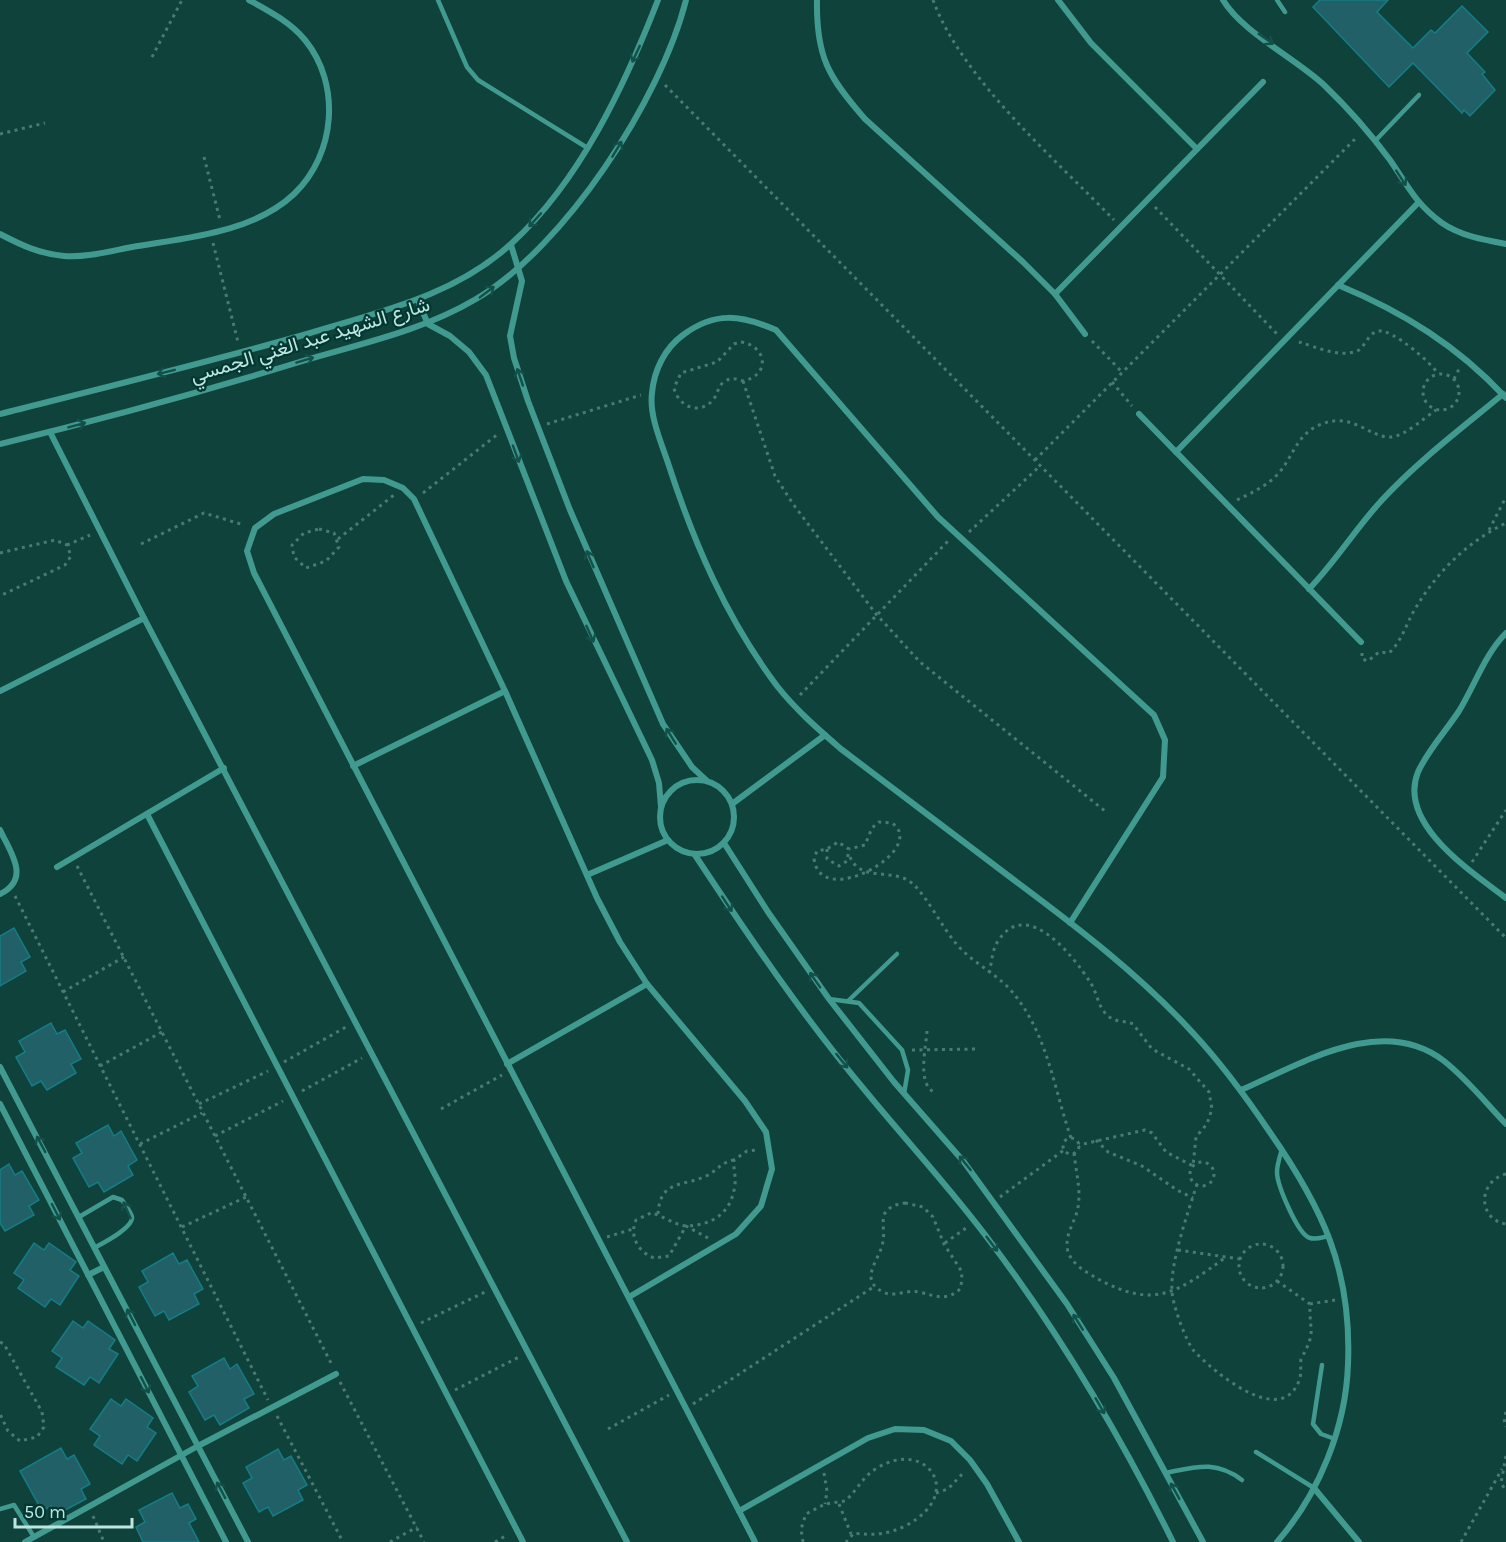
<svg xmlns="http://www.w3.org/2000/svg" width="1506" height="1542" viewBox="0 0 1506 1542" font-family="Karla,Vazirmatn,sans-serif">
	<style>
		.building { fill: #216066; stroke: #147d85; stroke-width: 1.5 }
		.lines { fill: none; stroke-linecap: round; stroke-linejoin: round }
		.path { stroke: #4b7a74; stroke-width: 3; stroke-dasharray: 3 4.5; stroke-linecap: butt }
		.service { stroke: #409a8f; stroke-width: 4.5 }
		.minor { stroke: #409a8f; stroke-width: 6 }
		.oneway { stroke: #125049 }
		.labels { text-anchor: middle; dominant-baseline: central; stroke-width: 4.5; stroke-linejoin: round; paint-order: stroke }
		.street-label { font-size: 20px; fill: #bde6df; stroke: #023732 }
	</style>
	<rect width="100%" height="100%" fill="#10423c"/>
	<!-- building -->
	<g class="building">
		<polygon points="1320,0 1388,0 1377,12 1413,48 1431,30 1435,33 1462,6 1488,32 1467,53 1485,72 1482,74 1495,90 1470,116 1464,110 1462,113 1413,63 1389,87 1313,7"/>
		<polygon points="14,928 30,957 21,962 26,971 0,986 0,936"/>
		<polygon points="51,1023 57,1034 65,1030 81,1059 71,1064 76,1073 47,1090 41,1081 32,1086 16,1057 25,1052 19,1041"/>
		<polygon points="108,1125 114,1136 121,1131 137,1160 128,1166 133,1175 104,1192 98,1182 89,1187 73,1158 82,1153 76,1143"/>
		<polygon points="9,1164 15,1175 22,1171 39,1200 29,1206 34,1215 5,1231 0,1223 0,1170"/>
		<polygon points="34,1243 44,1250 49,1243 76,1262 70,1270 79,1276 60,1305 51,1299 45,1307 18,1288 24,1280 14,1273"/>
		<polygon points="173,1253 179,1264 187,1260 203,1289 194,1294 199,1304 169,1320 164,1311 155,1316 139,1287 148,1282 142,1271"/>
		<polygon points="73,1321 83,1328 88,1321 115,1340 109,1349 118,1354 99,1383 90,1377 84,1385 56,1367 62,1358 52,1351"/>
		<polygon points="224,1358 230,1369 237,1364 254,1394 244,1399 249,1408 220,1425 214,1415 205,1420 189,1392 198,1386 192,1376"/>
		<polygon points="111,1399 121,1406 126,1399 153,1418 147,1427 156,1433 137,1461 128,1455 122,1464 94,1445 100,1436 90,1429"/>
		<polygon points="61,1448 67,1459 74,1455 90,1484 81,1489 86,1499 56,1515 51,1506 42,1511 20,1471"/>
		<polygon points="278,1449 284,1460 291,1456 307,1485 298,1490 303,1500 273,1516 268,1507 259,1512 243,1483 252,1478 246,1467"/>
		<polygon points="172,1493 180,1508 188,1504 196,1519 189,1523 199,1542 143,1542 136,1527 145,1522 139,1510"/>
	</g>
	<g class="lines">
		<!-- path -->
		<g class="path">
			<path d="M933,0c29,79 122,159 181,220"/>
			<polyline points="152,57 182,0"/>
			<polyline points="665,85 1506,938"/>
			<polyline points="0,134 45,123"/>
			<polyline points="204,157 220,220"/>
			<polyline points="1155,207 1277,334"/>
			<polyline points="213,243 238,342"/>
			<polyline points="1092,341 1122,372"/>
			<path d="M741,342c26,4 30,33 2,39 -6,-2 -11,-4 -18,0 -7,4 -7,13 -12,19 -14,16 -35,6 -39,-12l7,-15 36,-11 17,-18z"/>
			<path d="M1299,342c17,5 43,17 60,8 7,-5 10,-18 20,-19 13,-2 53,32 59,43"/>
			<circle cx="1441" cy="392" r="18"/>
			<polyline points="1454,379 1460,367"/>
			<polyline points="743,381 775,476 793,504 876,614 920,662 1105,811"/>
			<polyline points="1112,382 1132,406"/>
			<polyline points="547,424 641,395"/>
			<polyline points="1035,460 1358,136"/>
			<polyline points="423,493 498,434"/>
			<path d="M1237,500c14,-7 28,-13 39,-24 16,-16 19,-39 41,-50 35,-17 52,13 75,11 14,-2 32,-19 44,-27"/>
			<polygon points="319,529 334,533 339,547 326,561 306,568 294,557 292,545 304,533"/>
			<polyline points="1489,530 1506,497"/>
			<polyline points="969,532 1040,466"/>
			<polyline points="338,539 394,495"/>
			<polyline points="141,544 204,513 244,525"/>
			<polyline points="67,545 90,535"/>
			<polyline points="0,553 55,540 67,545 71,556 65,565 0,596"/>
			<path d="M1362,653v6l6,2 11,-9 10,1c13,-12 17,-29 26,-44 22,-37 52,-67 91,-86"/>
			<polyline points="800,695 949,540"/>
			<path d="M827,849v10l12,7 8,-5 2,-12 -11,-7 -11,7 -10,2 -3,7c5,54 116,-9 78,-35l-13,-1 -7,6 -7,17 -16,4"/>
			<path d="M850,857c11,26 45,10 63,27 16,15 29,44 46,63 17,18 40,28 55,47 34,42 40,95 57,144"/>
			<polyline points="1472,862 1506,810"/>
			<polyline points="77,866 332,1365"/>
			<polyline points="15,896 268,1400"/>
			<path d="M989,973c3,-11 3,-23 9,-32 29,-45 76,16 92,41 7,10 8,25 17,33 8,8 17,5 26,9l19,25 37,20 20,23 3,17 -5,15 -11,13 -3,29 -27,-14 -14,-19 -7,-3 -66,15"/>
			<polyline points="63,992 124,957"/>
			<path d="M927,1031c-1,16 -10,53 7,61"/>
			<polyline points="912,1050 979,1049"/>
			<polyline points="284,1062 346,1027"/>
			<polyline points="100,1066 162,1032"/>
			<polyline points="302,1091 362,1058"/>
			<polyline points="199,1104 268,1071"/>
			<polyline points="441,1109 502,1075"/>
			<polyline points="215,1136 283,1101"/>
			<circle cx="1071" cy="1146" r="8"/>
			<polyline points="1096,1140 1108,1152 1142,1166 1177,1190 1193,1198"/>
			<polyline points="140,1144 202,1113"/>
			<path d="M1074,1153c2,20 8,39 3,59 -4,13 -13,25 -9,40 5,13 18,20 30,27 57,31 80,13 128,-22"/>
			<circle cx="1202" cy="1174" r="12"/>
			<path d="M1506,1174c-28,7 -29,45 0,50"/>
			<path d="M1197,1184c-9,29 -27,78 -25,107 0,12 14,51 22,60 18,19 86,78 105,30 3,-8 1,-14 2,-22 16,-29 8,-26 9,-55l25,-4"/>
			<polyline points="1000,1197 1064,1150"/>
			<path d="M905,1203l18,4 10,10 11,27 18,28 -1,16c-14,14 -25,8 -42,4 -13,-3 -24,6 -36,0 -26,-13 -2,-33 0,-51 2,-9 -2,-20 2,-28 5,-7 12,-9 20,-10z"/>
			<path d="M658,1214c2,-35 25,-27 48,-38 11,-5 15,-14 28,-16"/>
			<polyline points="182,1227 246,1197"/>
			<polyline points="607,1237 633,1229"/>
			<path d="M708,1238l-22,-12 -17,30 -15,2c-16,-6 -25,-22 -18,-38l15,-7c11,2 25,13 36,13 27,-1 45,-14 48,-42 1,-8 -2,-16 -1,-24l13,-9 11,-1"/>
			<polyline points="945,1243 966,1228"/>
			<circle cx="1261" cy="1266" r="22"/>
			<polyline points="1178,1250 1240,1259"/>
			<polyline points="1277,1281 1310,1304"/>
			<polyline points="421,1323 485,1292"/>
			<polyline points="0,1342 4,1344 42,1412 44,1427 37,1437 20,1441 8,1431 0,1414"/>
			<polyline points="340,1382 424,1542"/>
			<polyline points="455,1390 519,1357"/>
			<polyline points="693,1404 875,1286"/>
			<polyline points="1506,1412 1504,1419 1506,1427"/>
			<polyline points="277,1416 343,1542"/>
			<polyline points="608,1429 669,1395"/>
			<polyline points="1506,1456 1501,1483 1506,1491"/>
			<polyline points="824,1473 827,1491 825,1504"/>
			<polyline points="936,1493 948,1489 965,1471"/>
			<polyline points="839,1504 851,1534"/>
			<polyline points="93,1516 104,1542"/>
			<polyline points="390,1542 417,1527"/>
			<polyline points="495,1542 507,1535"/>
			<path d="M803,1542l-2,-13 5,-15 19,-10 20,-3c12,-10 17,-24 32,-33 49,-30 89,25 30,57 -17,9 -34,11 -53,8l-8,9"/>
			<polyline points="1461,1542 1502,1469"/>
		</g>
		<!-- service -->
		<g class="service">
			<polyline points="438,0 467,67 478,80 586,147"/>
			<polyline points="1277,0 1285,12"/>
			<polyline points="1375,141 1419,95"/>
			<polyline points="829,999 859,1003 902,1050 908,1070 904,1094"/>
			<polyline points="848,1001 897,954"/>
			<path d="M1282,1149c-2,7 -5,16 -5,23 0,13 21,63 33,66 6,2 13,-1 19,-2"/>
			<path d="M79,1217l34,-20 9,3c3,5 9,12 10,17 1,11 -29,26 -38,31"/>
			<polyline points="1322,1365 1313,1424 1321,1434 1335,1439"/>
			<polyline points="1256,1452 1314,1488"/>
			<path d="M1165,1473c31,-6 50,-13 77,7"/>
			<polyline points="0,1509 14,1505 34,1537"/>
		</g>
		<!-- minor -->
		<g class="minor">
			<path d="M817,0c-1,56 11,77 48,119l158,143 32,32 30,40"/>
			<polyline points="1058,0 1091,43 1197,149"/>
			<path d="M1223,0c19,32 72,58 101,85 24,23 46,48 66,75 18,26 25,43 52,63 19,13 42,17 64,21"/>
			<path d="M0,234c21,11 40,20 64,22 21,2 47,-5 68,-9 53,-9 121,-14 162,-53 42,-40 47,-110 11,-154 -15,-18 -36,-29 -56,-40"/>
			<polyline points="511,245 522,281 510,336 514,358 528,401 570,510 663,724 692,767 707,781"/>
			<path d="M1338,285c65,27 120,61 168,113"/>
			<polyline points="1055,294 1263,82"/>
			<polyline points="418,301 428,324 450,336 469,352 486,375 566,581 652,760 659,783 661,807"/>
			<path d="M0,414c103,-26 205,-51 307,-80 72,-22 148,-38 205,-91 68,-62 113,-158 146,-243"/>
			<polyline points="1139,414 1361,642"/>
			<polyline points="50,432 144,618 627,1542"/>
			<path d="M0,444c103,-25 205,-53 306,-84 58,-17 118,-30 170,-61 89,-52 185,-200 210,-299"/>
			<polyline points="1176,452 1418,203"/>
			<path d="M1309,589c27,-28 47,-61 73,-89 36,-39 80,-72 121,-106"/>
			<path d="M1506,633c-21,21 -31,52 -47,78 -13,20 -31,39 -41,61 -21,52 54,100 88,126"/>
			<polyline points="0,691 144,618"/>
			<polyline points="353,766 505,691"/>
			<circle cx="697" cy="817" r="37"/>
			<polyline points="732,804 825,735"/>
			<polyline points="147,814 523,1542"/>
			<path d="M0,830c11,23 31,49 0,64"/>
			<polyline points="724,843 768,912 829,999 894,1082 964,1162 1067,1304 1114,1378 1203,1542"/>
			<path d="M695,855c54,82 109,163 173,239 41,50 85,97 124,150 70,93 129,193 181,298"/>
			<polyline points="57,867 224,768"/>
			<polyline points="587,875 668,840"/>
			<path d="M1070,923l93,-146 2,-37 -11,-25 -216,-198 -162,-187c-35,-15 -61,-19 -93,5 -18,13 -29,35 -31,58 -3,22 9,49 16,70 26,80 58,155 109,223 19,24 41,43 64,63 58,44 115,87 173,131 63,47 126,95 179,153 28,30 53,64 76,98 53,76 83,138 79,233 -2,63 -29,130 -71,178"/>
			<polyline points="507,1064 647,984"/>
			<polyline points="0,1067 248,1542"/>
			<path d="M1241,1090c60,-26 141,-77 203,-29 23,18 42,42 62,63"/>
			<polyline points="0,1104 226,1542"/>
			<polyline points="88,1275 104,1267"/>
			<polyline points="629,1297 736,1234 761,1206 772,1169 766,1132 745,1101 647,984 620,942 597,898 505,691 414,499 403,488 384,480 363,479 274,514 255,528 247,551 254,573 755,1542"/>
			<polyline points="1314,1488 1359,1542"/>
			<polyline points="739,1511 868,1438 895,1429 924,1430 951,1441 970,1460 987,1484 1019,1542"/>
			<polyline points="25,1542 198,1446 336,1374"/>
		</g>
	</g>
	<!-- one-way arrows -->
	<defs><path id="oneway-shaft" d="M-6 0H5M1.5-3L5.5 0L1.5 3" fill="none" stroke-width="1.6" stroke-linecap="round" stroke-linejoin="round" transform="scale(1.5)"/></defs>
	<g class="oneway">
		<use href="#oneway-shaft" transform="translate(1266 39) rotate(35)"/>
		<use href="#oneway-shaft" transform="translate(636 54) rotate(115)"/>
		<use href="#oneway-shaft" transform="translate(617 149) rotate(-59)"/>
		<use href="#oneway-shaft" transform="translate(1401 178) rotate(57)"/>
		<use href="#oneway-shaft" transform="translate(535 220) rotate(132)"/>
		<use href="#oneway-shaft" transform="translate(487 292) rotate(-37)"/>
		<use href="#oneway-shaft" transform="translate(305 360) rotate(-17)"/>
		<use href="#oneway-shaft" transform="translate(166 372) rotate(166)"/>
		<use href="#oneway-shaft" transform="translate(520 377) rotate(-109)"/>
		<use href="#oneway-shaft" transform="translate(77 425) rotate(-15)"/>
		<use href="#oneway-shaft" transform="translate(516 454) rotate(70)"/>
		<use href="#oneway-shaft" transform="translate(590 559) rotate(-113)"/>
		<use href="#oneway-shaft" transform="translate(590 634) rotate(66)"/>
		<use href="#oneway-shaft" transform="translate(671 736) rotate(-122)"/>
		<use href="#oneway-shaft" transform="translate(727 904) rotate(57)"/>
		<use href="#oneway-shaft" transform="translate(815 980) rotate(-125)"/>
		<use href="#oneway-shaft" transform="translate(842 1061) rotate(51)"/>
		<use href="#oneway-shaft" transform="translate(41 1144) rotate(-118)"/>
		<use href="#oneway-shaft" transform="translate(965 1163) rotate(-129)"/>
		<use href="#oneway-shaft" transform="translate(127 1210) rotate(-114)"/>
		<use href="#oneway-shaft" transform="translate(56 1212) rotate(63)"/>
		<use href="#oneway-shaft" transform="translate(992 1244) rotate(53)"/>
		<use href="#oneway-shaft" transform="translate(131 1317) rotate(-117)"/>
		<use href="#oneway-shaft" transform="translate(1078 1322) rotate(-122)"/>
		<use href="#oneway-shaft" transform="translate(145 1385) rotate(63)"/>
		<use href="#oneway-shaft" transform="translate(1100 1406) rotate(60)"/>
		<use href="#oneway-shaft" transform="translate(221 1490) rotate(-118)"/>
		<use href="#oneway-shaft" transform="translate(1175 1491) rotate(-119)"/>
	</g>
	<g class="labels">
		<!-- street labels -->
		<g class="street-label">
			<text transform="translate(310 340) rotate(-17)">شارع الشهيد عبد الغني الجمسي</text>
		</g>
	</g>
	<!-- scale -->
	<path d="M15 1518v9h117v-9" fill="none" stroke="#bde6df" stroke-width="3"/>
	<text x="24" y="1518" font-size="18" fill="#bde6df" stroke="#023732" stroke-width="4.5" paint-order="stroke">50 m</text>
</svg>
